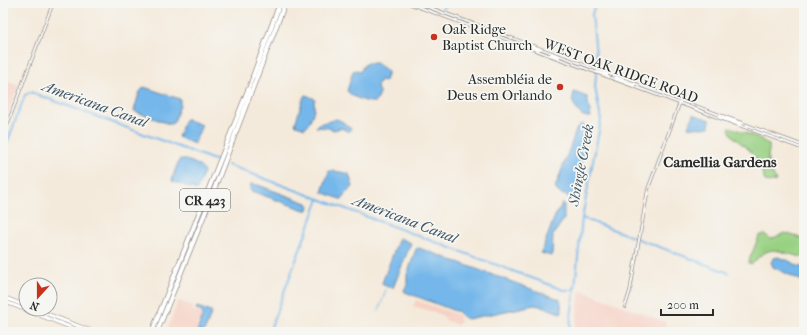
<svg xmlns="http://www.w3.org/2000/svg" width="807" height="335" viewBox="0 0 807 335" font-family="'IM FELL French Canon',serif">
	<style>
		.built { fill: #f6d1c5 }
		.green { fill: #99d183; stroke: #627e57 }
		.water { fill: #75b7ea; stroke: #50718a }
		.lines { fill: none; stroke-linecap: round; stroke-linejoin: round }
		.stream { stroke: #75b7ea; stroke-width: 1 }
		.canal { stroke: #75b7ea; stroke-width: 2 }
		.minor-casing { stroke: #908a83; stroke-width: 3.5 }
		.major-casing { stroke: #908a83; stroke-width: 4.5 }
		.highway-casing { stroke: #908a83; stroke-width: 5.5 }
		.minor { stroke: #fff; stroke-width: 2 }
		.major { stroke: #fff; stroke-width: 3 }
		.highway { stroke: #fff; stroke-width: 4 }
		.poi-dot { fill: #c8321e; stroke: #f6f6f2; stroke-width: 1.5 }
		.labels { text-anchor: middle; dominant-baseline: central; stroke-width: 3.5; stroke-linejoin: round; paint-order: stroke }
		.shield { fill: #f6f6f2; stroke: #686867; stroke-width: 1 }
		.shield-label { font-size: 13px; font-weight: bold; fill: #2b2b2b }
		.poi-label { font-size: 14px; fill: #2b2b2b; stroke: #f6f6f2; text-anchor: start }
		.street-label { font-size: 14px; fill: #2b2b2b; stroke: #f6f6f2 }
		.water-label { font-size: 15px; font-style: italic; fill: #415564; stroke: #f6f6f2 }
		.neighbourhood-label { font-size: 15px; font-weight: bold; fill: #2b2b2b; stroke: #f6f6f2 }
	</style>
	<rect width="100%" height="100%" fill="#f6f6f2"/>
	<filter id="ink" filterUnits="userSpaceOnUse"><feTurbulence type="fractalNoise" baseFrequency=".025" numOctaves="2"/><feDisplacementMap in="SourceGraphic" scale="8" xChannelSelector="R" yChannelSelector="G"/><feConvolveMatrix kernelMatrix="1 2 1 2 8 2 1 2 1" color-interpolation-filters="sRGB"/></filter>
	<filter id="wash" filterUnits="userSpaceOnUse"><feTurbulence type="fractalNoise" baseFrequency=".012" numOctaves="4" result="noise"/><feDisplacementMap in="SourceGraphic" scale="16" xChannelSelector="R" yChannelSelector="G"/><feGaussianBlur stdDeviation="0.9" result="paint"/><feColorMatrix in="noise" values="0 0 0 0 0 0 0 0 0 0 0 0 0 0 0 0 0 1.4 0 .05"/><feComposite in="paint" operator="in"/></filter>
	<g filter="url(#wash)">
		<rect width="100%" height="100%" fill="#f4eadb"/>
		<!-- built -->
		<g class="built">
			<polygon points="3,79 19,85 6,119 3,118"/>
			<polygon points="580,290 666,322 662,332 575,332"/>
			<polygon points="416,300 458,315 460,322 457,325 445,320 446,318 434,312 413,306"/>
			<polygon points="178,301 193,306 192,310 202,314 195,332 166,332"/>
		</g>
		<!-- green -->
		<g class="green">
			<path d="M730,127l29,11 10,7c1,5 -1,8 -1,13 -1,8 5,16 8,23l-6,1 -5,-1c-4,-11 -6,-21 -14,-29 -8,-9 -18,-12 -22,-23z"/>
			<path d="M785,233l19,6v13l-1,5c-26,-4 -31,-16 -51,7l-4,-1 11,-27 5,-2 7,5z"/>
		</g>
		<!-- water -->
		<g class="water">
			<path d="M367,63h9l12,8 -3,10 -5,-1 -3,6 1,4 2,3 -2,6 -3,3c-8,1 -23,-5 -28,-11l6,-20 4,-1 3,2 4,-7z"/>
			<polygon points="144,87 180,99 180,105 174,122 171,124 169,124 134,111 139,93"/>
			<path d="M574,92l13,5 4,20c-11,1 -14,-7 -19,-16z"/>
			<path d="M306,95l9,4c-2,4 0,6 -1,10 -1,6 -5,15 -9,19l-9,-3 -1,-1 9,-28z"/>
			<polygon points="693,114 710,120 709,127 702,128 688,127"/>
			<polygon points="185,119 202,125 194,144 178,137"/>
			<path d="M335,119c5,0 13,6 16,10l-2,3 -8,-4 -7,2 -5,-2 -13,-1 2,-3 16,-4z"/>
			<path d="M581,124l5,2 1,4c-4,22 -8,42 -12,64l-6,3 -11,-5 -3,-4 22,-60z"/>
			<path d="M180,159c8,1 21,5 24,13l-7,18 -25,-9c1,-5 5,-17 8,-22z"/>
			<path d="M329,171c6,0 13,1 20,3l4,13 -8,7 -2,5h-3l-18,-7z"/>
			<polygon points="251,184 258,185 307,203 309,206 308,210 304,210 254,192 250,190"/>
			<polygon points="562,203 564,204 564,219 553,235 552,256 551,256 541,253 555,216 559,210"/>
			<polygon points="399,238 411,243 393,288 383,285 382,283"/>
			<polygon points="419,248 559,299 561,302 562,313 560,313 549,309 546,307 534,305 525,307 468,319 464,318 458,311 455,311 405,292 404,290 407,285 407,275 416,249"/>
			<polygon points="778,257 787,260 800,267 804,266 804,282 773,267 771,262 774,258"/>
			<polygon points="197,307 212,312 204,332 197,332 203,313 196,309"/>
		</g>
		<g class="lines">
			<!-- stream -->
			<polyline class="stream" points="379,310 387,287"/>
			<!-- canal -->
			<g class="canal">
				<polyline points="442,9 448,3"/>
				<polyline points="3,154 25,95 30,92 217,161"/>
				<polyline points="228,165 564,290 572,290 575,287"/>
				<polyline points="582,218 729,273"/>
				<polyline points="269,332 319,199"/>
				<polyline points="569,332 575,287 582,218 601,120 595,87 597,65 592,14 596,3"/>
			</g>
		</g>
	</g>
	<g filter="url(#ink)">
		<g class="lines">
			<!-- minor casing -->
			<g class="minor-casing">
				<g id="minor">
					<polyline points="408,3 804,149"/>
					<polyline points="417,3 804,146"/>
					<polyline points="525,46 530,46 538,49 540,49"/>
					<polyline points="550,55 551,54 559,57"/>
					<polyline points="597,72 607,75 608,73"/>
					<polyline points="614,79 615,78 633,85 636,84"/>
					<polyline points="720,117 740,124 741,122"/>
					<polyline points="3,136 53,3"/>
					<polyline points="625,307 630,291 648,189 680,102"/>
				</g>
			</g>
			<!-- major casing -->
			<g class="major-casing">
				<g id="major">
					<polyline points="248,90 253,76"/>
					<polyline points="3,297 26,306"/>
					<polyline points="3,301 83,332"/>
					<polyline points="34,309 94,332"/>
				</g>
			</g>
			<!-- highway casing -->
			<g class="highway-casing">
				<g id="highway">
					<polyline points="253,76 280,3"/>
					<polyline points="152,332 248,90"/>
					<polyline points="157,332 207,208 285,3"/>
				</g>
			</g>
			<!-- minor -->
			<use href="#minor" class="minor"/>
			<!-- major -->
			<use href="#major" class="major"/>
			<!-- highway -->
			<use href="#highway" class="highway"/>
		</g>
	</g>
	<!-- markers -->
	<g class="poi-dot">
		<circle cx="434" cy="37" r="4"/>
		<circle cx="560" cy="87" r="4"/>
	</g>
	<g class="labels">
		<!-- shield labels -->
		<rect class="shield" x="180" y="189" width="50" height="22" rx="3"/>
		<g class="shield-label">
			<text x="205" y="200">CR 423</text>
		</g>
		<!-- poi labels -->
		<g class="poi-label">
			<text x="442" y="29">Oak Ridge<tspan x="442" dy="16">Baptist Church</tspan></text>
			<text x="552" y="79" text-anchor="end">Assembléia de<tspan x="552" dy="16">Deus em Orlando</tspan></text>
		</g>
		<!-- street labels -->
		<g class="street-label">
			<text transform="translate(621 71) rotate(20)">WEST OAK RIDGE ROAD</text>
		</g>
		<!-- water labels -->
		<g class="water-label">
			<text transform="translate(95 104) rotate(20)">Americana Canal</text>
			<text transform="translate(581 165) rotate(-79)">Shingle Creek</text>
			<text transform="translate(405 219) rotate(21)">Americana Canal</text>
		</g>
		<!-- neighbourhood labels -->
		<g class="neighbourhood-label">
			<text x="720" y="162">Camellia Gardens</text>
		</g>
	</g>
	<!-- margin -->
	<rect width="807" height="335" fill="none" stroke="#f6f6f2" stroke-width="16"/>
	<!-- north arrow -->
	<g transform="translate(38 297) rotate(201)"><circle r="19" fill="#f6f6f2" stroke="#a5a5a2"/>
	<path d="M0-3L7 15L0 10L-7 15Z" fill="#c8321e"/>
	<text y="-6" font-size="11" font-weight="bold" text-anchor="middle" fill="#2b2b2b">N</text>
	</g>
	<!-- scale -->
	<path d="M661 309v6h52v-6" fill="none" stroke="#2b2b2b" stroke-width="2"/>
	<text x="667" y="309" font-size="12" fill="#2b2b2b" stroke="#f6f6f2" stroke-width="3" paint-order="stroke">200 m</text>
</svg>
